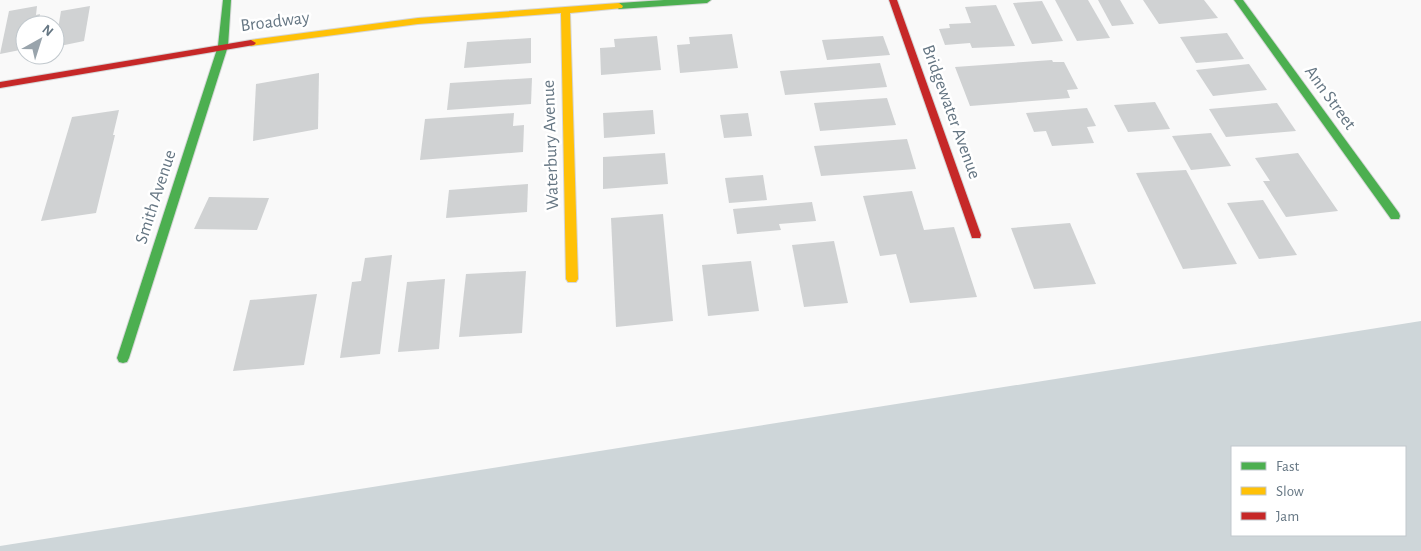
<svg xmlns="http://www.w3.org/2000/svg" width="1421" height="551" viewBox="0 0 1421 551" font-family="'Alegreya Sans',sans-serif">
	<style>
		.water { fill: #ced6d9; fill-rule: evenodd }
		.building { fill: #d0d2d3 }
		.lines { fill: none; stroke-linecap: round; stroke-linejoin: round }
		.fast-casing { stroke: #d5d6d7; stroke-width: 2 }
		.slow-casing { stroke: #d5d6d7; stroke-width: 2 }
		.jam-casing { stroke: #d5d6d7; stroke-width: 2 }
		.fast { fill: #4caf50; fill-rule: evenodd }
		.slow { fill: #ffc107; fill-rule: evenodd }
		.jam { fill: #c62828; fill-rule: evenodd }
		.labels { text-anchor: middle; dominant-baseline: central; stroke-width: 5; stroke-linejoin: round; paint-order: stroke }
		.street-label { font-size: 18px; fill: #657683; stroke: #fff }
	</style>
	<rect width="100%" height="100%" fill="#f9f9f9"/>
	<!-- water -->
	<path class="water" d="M1421,321v230h-1421v-5zM1232,447h173v88h-173z"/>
	<!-- building -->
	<g class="building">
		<polygon points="1055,0 1088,0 1110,38 1077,41"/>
		<polygon points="1098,0 1120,0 1134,24 1112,26"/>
		<polygon points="1143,0 1204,0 1218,18 1159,24"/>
		<polygon points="1042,1 1063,41 1032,44 1013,3"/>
		<polygon points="996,5 1015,46 972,48 970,43 945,45 939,29 950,28 949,24 971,23 965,7"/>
		<polygon points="37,6 36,15 40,14 38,25 25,25 25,49 0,54 9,11"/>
		<polygon points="90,6 84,41 55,47 61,11"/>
		<polygon points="1227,33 1244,59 1196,63 1180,37"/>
		<polygon points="732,34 738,68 680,73 677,45 690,44 689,37"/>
		<polygon points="657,36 661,70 601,75 600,48 615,47 614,39"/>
		<polygon points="883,36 890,55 827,60 822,40"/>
		<polygon points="531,38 531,63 464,68 467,42"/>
		<polygon points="1052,60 1053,62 1064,62 1078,89 1067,90 1070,98 970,106 955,67"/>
		<polygon points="880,63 887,87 785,95 780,71"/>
		<polygon points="1249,64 1267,90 1213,96 1196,70"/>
		<polygon points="319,73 318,129 253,141 256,84"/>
		<polygon points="532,78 531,104 447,110 450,83"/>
		<polygon points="887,98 896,125 820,131 814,103"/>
		<polygon points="1155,102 1170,129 1128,132 1114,105"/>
		<polygon points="1277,103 1296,131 1226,137 1209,109"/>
		<polygon points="1087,108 1096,126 1087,127 1094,143 1052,146 1046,131 1034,132 1026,113"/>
		<polygon points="119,110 113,135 115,135 96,213 41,221 72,117"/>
		<polygon points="653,110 655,134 604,138 603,113"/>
		<polygon points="514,113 513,126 524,125 523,152 420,160 425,119"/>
		<polygon points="748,113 752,136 724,138 720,115"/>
		<polygon points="1211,133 1231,166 1191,170 1172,136"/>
		<polygon points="907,139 916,169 821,176 814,146"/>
		<polygon points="665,153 668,184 603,189 603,157"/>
		<polygon points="1298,153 1338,211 1286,217 1263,181 1270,181 1255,158"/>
		<polygon points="1186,170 1237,264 1183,269 1136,173"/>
		<polygon points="763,175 767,200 729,203 725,178"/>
		<polygon points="528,184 527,212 446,218 449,190"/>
		<polygon points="912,191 924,230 954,227 977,297 910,303 896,254 880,256 863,196"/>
		<polygon points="209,197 269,198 257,230 194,229"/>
		<polygon points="1263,200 1297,255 1259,259 1227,203"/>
		<polygon points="812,202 816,221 779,224 781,230 737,234 733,209"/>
		<polygon points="663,214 673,321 616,327 611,218"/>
		<polygon points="1070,223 1096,284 1034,289 1011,228"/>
		<polygon points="834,241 848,303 804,307 792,245"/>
		<polygon points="392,255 380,354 340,358 352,282 361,281 365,258"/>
		<polygon points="751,261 759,311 708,316 702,265"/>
		<polygon points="526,271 522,333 459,337 466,274"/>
		<polygon points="445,279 439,349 398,352 407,282"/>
		<polygon points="317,294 304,365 233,371 250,300"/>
	</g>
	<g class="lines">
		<!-- fast casing -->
		<g class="fast-casing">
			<g id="fast">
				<polygon points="223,0 231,0 228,46 129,358 127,362 123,363 119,362 117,358 218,46"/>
				<polygon points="664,0 711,0 707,3 619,9 615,6 619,3"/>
				<polygon points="1234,0 1243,0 1399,213 1400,216 1399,219 1391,219"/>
			</g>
		</g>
		<!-- slow casing -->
		<g class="slow-casing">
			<polygon id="slow" points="619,3 623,6 622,8 570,13 578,279 576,282 568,282 566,279 561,13 418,24 251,46 246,43 251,40 418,18"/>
		</g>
		<!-- jam casing -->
		<g class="jam-casing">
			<g id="jam">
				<polygon points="889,0 897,0 981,235 980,238 972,238 971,235"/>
				<polygon points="251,40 256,43 254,45 0,88 0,82"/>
			</g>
		</g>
		<!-- fast -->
		<use href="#fast" class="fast"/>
		<!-- slow -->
		<use href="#slow" class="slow"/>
		<!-- jam -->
		<use href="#jam" class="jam"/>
	</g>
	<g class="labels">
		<!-- street labels -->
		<g class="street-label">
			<text transform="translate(275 22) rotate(-7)">Broadway</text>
			<text transform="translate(1330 98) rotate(54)">Ann Street</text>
			<text transform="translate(951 112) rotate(70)">Bridgewater Avenue</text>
			<text transform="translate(551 145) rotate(-92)">Waterbury Avenue</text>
			<text transform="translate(156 197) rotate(-72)">Smith Avenue</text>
		</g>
	</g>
	<!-- legend -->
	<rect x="1231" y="446" width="175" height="90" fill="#ffffff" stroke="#c1c8cd"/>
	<rect x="1241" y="462" width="25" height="8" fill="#4caf50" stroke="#c1c8cd"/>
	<text x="1276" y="471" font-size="15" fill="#657683">Fast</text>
	<rect x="1241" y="487" width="25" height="8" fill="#ffc107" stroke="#c1c8cd"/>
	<text x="1276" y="496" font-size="15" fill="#657683">Slow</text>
	<rect x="1241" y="512" width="25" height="8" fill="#c62828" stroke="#c1c8cd"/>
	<text x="1276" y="521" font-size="15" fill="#657683">Jam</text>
	<!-- north arrow -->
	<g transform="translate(40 40) rotate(39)"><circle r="24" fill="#ffffff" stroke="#c1c8cd"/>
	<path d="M0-4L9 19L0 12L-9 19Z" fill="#99a4ac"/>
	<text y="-8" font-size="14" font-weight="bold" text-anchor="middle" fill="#657683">N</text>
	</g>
</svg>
